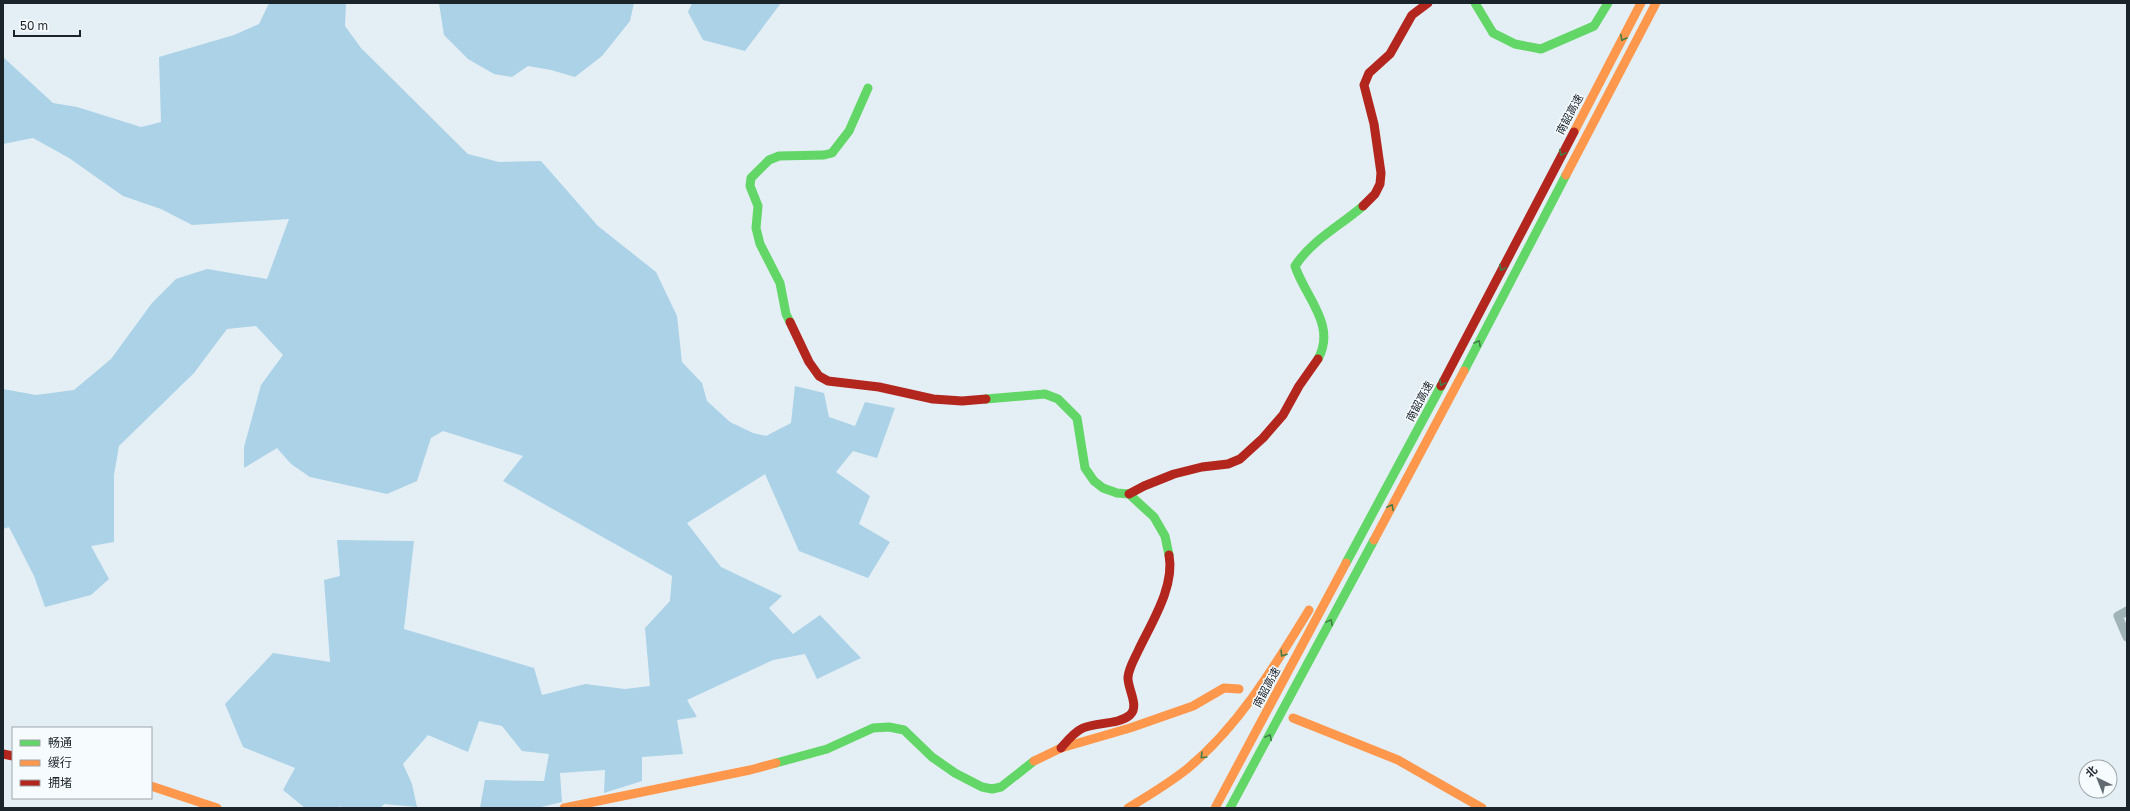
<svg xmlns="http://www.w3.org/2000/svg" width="2130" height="811" viewBox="0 0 2130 811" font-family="'Golos Text','Noto Sans SC',sans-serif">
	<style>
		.forest { fill: #abd2e7 }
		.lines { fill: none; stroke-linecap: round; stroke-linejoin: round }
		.street { stroke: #a0b4b8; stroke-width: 9 }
		.fast { stroke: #63d668; stroke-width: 9 }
		.slow { stroke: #ff974d; stroke-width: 9 }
		.jam { stroke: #b3261e; stroke-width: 9 }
		.oneway { stroke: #3f7d49 }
		.labels { text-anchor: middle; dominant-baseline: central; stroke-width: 3; stroke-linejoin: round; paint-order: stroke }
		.street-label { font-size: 11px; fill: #1b242a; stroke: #f6fbfe }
	</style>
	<rect width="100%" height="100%" fill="#e4eff5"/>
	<!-- forest -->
	<g class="forest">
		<polygon points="269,3 346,3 345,26 361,48 468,154 499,162 541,161 598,226 656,272 677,316 682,362 702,383 707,401 730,422 753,433 766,436 791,423 795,386 824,393 829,417 855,426 865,402 895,408 877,458 853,451 836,472 870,496 859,524 890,542 868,578 799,551 765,474 687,523 721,567 782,596 769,608 793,634 820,615 861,658 817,679 805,654 773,660 687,700 697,717 677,720 683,754 642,757 642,781 604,793 605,770 560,773 562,802 537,808 480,808 485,780 544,781 549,754 522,751 502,726 479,721 468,752 428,735 403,764 412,784 417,807 384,804 381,808 343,808 339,806 338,808 305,808 283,790 295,768 243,747 225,704 273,653 330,662 324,580 340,576 337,540 414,541 404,629 534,668 542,695 585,684 625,689 650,686 645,628 670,601 672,576 503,481 523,456 443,431 431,438 417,481 387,494 310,477 291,464 277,448 244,468 244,447 261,385 283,355 256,326 227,329 194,373 119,446 114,475 114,542 91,546 109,579 91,595 45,607 34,576 9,527 3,529 3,389 36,395 74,390 111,359 152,303 176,279 207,269 267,279 289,219 192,225 161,209 123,196 69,158 33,138 3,144 3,57 53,103 77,107 141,127 161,122 159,57 234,35 259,24"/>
		<polygon points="439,3 634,3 630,21 602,56 575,77 551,70 528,66 512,77 494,74 468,59 444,35"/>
		<polygon points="692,3 781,3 745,51 703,40 688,12"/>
	</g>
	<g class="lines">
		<!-- street -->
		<polyline class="street" points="2127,611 2118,616 2127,637"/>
		<!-- fast -->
		<g class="fast">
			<polyline points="1475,3 1493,33 1515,44 1541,49 1594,26 1608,3"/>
			<polyline points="790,322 786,314 780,283 760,244 756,228 758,206 750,186 751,178 769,160 779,156 824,155 832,153 849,131 868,88"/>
			<path d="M1318,359c19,-34 -13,-62 -23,-93 17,-26 45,-40 68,-60"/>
			<polyline points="1464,371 1566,175"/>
			<polyline points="986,399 1045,394 1058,399 1077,418 1085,468 1094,481 1103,488 1117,493 1129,494 1154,517 1165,536 1169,555"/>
			<polyline points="1346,563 1441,386"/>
			<polyline points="776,763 827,749 873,728 889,727 904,730 932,757 955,773 982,787 992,789 1001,787 1034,761"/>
			<polyline points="1230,808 1374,540"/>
		</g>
		<!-- slow -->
		<g class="slow">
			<polyline points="1574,132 1641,3"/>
			<polyline points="1566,175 1656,3"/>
			<polyline points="1374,540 1464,371"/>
			<polyline points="1293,718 1398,760 1482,808"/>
			<polyline points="1034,761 1061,748 1130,728 1193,706 1224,688 1239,689"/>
			<polyline points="151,786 217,808"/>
			<polyline points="564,808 750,770 776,763"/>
			<path d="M1128,808c20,-12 40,-24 59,-39 52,-43 87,-102 122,-159"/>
			<polyline points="1215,808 1346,563"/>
		</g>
		<!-- jam -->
		<g class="jam">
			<polyline points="1363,206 1375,194 1380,184 1381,173 1374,124 1364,85 1369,73 1390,54 1412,15 1428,3"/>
			<polyline points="790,322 809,362 819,376 828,381 879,387 933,399 962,401 986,399"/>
			<polyline points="1441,386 1574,132"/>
			<polyline points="1129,494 1144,486 1174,474 1202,467 1228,464 1240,459 1263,438 1283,415 1299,386 1318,359"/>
			<path d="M1061,748c6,-7 13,-16 22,-20 14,-6 35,-3 47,-13 10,-9 -3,-27 -2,-38 1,-10 7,-19 11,-28 13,-27 36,-63 30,-94"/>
			<polyline points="3,754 13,756"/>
		</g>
	</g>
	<!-- one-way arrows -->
	<defs><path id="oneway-chevron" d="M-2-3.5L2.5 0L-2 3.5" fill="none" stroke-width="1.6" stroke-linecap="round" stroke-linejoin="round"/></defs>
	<g class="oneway">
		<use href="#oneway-chevron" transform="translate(1623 38) rotate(118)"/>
		<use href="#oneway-chevron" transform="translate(1562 153) rotate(118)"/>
		<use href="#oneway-chevron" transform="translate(1502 268) rotate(118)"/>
		<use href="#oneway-chevron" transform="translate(1478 343) rotate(-62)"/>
		<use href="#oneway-chevron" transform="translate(1442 383) rotate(118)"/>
		<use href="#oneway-chevron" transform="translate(1391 507) rotate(-62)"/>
		<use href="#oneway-chevron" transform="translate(1330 622) rotate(-62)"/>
		<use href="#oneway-chevron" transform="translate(1283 654) rotate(123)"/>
		<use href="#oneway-chevron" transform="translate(1269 737) rotate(-62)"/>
		<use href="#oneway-chevron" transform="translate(1203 756) rotate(135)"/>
	</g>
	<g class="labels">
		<!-- street labels -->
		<g class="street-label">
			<text transform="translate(1569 114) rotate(-62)">南韶高速</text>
			<text transform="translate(1419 401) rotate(-62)">南韶高速</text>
			<text transform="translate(1266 687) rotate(-62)">南韶高速</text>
		</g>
	</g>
	<!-- border -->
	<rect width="2130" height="811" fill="none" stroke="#1b242a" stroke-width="8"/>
	<!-- legend -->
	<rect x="12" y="727" width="140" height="72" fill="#f6fbfe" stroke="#9ea5a9"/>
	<rect x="20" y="740" width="20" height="6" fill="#63d668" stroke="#9ea5a9"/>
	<text x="48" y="747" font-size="12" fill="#1b242a">畅通</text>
	<rect x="20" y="760" width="20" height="6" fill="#ff974d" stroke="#9ea5a9"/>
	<text x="48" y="767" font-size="12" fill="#1b242a">缓行</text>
	<rect x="20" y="780" width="20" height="6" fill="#b3261e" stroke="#9ea5a9"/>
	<text x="48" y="787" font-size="12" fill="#1b242a">拥堵</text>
	<!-- north arrow -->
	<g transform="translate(2098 779) rotate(317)"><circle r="19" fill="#f6fbfe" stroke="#9ea5a9"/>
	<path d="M0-3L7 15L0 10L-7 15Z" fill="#616b71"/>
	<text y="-6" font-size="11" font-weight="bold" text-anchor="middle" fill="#1b242a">北</text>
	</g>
	<!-- scale -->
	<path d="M14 30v6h66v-6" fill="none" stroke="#1b242a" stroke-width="2"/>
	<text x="20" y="30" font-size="12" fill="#1b242a" stroke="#f6fbfe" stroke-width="3" paint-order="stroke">50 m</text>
</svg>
